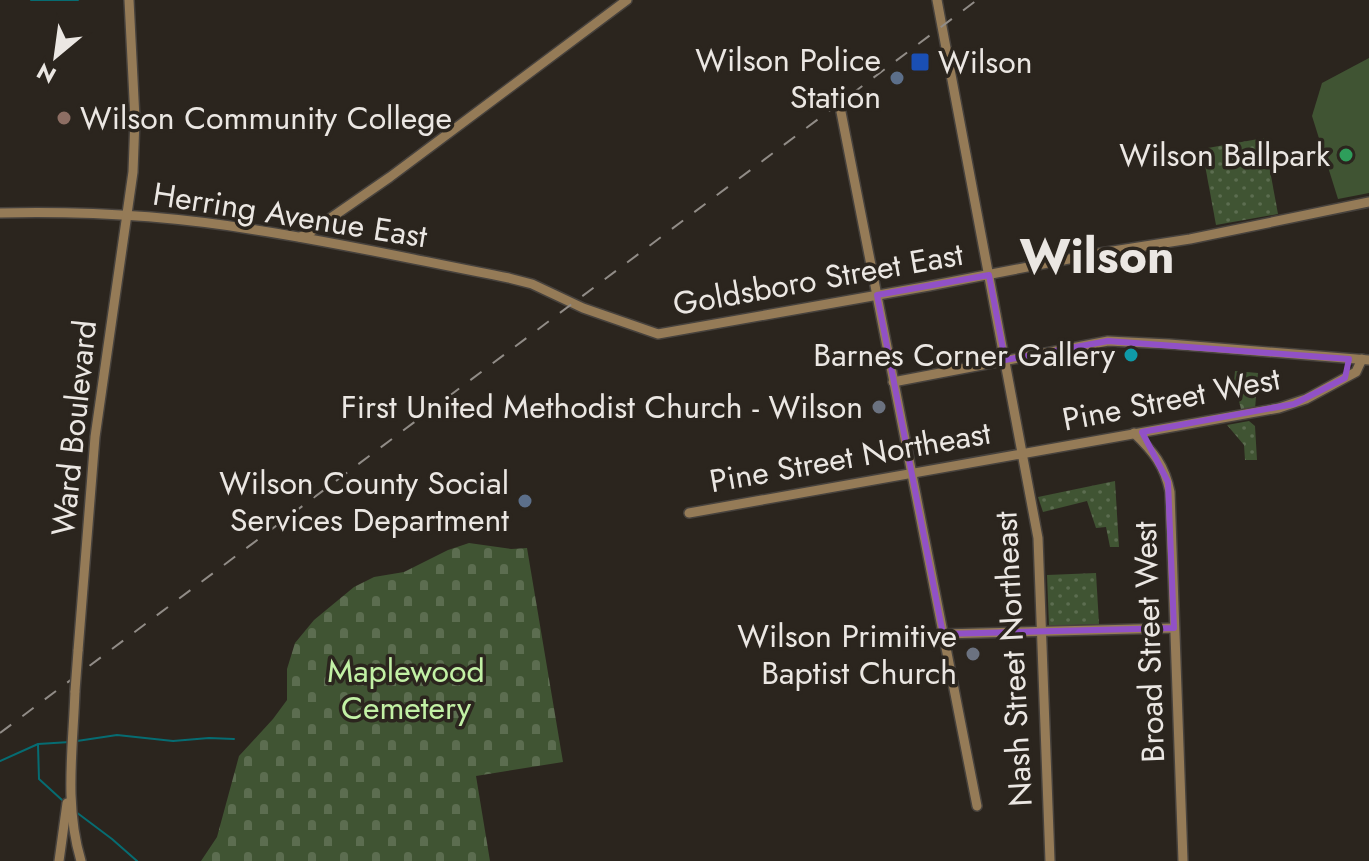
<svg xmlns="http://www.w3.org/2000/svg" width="1369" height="861" viewBox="0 0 1369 861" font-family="Jost,sans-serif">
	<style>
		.green { fill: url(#green-dots) }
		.cemetery { fill: url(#cemetery-stones) }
		.pitch { fill: #405433 }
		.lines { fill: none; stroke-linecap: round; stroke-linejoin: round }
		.stream { stroke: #066c72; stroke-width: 2 }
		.secondary-casing { stroke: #47423d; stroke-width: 12 }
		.secondary { stroke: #957b57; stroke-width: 9 }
		.rail { stroke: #918c87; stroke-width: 2; stroke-dasharray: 14 14; stroke-linecap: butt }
		.secondary-bridge-casing { stroke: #47423d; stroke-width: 12; stroke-linecap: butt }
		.secondary-bridge { stroke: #957b57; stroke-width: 9 }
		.marked { fill: none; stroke: #9151c6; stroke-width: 6; stroke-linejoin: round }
		.transit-dot { fill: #1a4fb4; stroke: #2b251e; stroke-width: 3 }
		.service-dot { fill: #5c6f8a; stroke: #2b251e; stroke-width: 3 }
		.education-dot { fill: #8d6e63; stroke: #2b251e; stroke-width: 3 }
		.leisure-dot { fill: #2e9e5b; stroke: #2b251e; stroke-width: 3 }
		.culture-dot { fill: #0f9aa8; stroke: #2b251e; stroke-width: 3 }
		.worship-dot { fill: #6b7280; stroke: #2b251e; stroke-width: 3 }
		.labels { text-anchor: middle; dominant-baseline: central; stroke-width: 7; stroke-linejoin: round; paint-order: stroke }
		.poi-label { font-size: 32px; fill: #ebe7e3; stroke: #2b251e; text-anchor: end }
		.street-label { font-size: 32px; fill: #ebe7e3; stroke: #2b251e }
		.park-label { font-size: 32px; fill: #c2f1a5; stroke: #2b251e }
		.town-label { font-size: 48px; font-weight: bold; fill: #ebe7e3; stroke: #2b251e }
	</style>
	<defs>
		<pattern id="green-dots" width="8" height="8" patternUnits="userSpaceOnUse" patternTransform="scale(2)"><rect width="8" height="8" fill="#405433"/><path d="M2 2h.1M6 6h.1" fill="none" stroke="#5c6d50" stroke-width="1.8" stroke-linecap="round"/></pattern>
		<pattern id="cemetery-stones" width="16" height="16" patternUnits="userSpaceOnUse" patternTransform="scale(2)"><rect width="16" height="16" fill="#405433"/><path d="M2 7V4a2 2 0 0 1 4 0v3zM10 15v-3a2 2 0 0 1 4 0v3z" fill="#5c6d50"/></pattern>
	</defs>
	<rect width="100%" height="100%" fill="#2b251e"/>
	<!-- green -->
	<g class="green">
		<polygon points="1264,138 1278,214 1216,225 1202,149"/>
		<polygon points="1249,421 1255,426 1257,460 1245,460 1244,445 1227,425"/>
		<polygon points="1115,481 1119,547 1110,547 1106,527 1096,528 1087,501 1043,512 1038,497"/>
		<polygon points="1096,573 1099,624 1049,626 1047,575"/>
	</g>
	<!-- cemetery -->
	<g class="cemetery">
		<polygon points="1235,371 1258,373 1255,409 1241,409 1234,382"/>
		<polygon points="469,543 511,549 527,548 563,762 476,776 490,861 201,861 217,837 239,756 273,719 287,700 287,669 295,643 314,620 354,587 374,577 404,572 448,550"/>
	</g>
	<!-- pitch -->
	<polygon class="pitch" points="1369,58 1369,193 1338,199 1312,116 1322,83"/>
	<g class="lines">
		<!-- stream -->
		<g class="stream">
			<polyline points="31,0 78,0"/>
			<polyline points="77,741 117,735 173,741 209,738 234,739"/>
			<polyline points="38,745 39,779 62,800"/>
			<polyline points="0,761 38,744 70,742"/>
			<polyline points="76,812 112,839 137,861"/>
		</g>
		<!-- secondary casing -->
		<g class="secondary-casing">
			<g id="secondary">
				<polyline points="937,0 1038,538 1050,861"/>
				<polyline points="841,112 977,806"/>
				<path d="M0,213c85,-2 172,3 256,17 85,13 169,32 253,48l23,6 51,24 75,26 271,-48 171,-33 90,-14 179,-37"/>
				<polyline points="300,237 309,233 390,177 627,0"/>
				<polyline points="893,382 1108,341 1169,344 1369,360"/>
				<path d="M1134,433c19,18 31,33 36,59l13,369"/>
				<polyline points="689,513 1279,408 1306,399 1356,372 1362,359"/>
				<polyline points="943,634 1174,628"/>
				<polyline points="78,651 95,437 133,172 135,119 129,0"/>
				<path d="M75,691c-2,58 -11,113 6,170"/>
				<polyline points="59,861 67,803"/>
			</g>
		</g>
		<!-- secondary -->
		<use href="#secondary" class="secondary"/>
		<!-- rail -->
		<polyline class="rail" points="0,733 977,0"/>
		<!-- secondary-bridge casing -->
		<g class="secondary-bridge-casing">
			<polyline id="secondary-bridge" points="75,691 78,651"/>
		</g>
		<!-- secondary-bridge -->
		<use href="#secondary-bridge" class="secondary-bridge"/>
	</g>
	<!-- marked area -->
	<path class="marked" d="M989,275l16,85 103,-19 241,18 -4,19 -51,26 -152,28 26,50 6,146 -231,6 -66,-339z"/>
	<!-- markers -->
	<rect class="transit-dot" x="910" y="52" width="20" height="20" rx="4"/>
	<g class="service-dot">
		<circle cx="897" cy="78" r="8"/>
		<circle cx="525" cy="501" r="8"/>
	</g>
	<circle class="education-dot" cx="64" cy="118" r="8"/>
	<circle class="leisure-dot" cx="1346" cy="155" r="8"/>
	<circle class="culture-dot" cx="1131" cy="355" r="8"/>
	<g class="worship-dot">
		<circle cx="879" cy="407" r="8"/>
		<circle cx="973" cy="654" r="8"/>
	</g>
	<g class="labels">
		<!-- poi labels -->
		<g class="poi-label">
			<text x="881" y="60">Wilson Police<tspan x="881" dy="37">Station</tspan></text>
			<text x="938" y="62" text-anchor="start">Wilson</text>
			<text x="80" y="118" text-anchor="start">Wilson Community College</text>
			<text x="1330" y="155">Wilson Ballpark</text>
			<text x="1115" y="355">Barnes Corner Gallery</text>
			<text x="863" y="407">First United Methodist Church - Wilson</text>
			<text x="509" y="483">Wilson County Social<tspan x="509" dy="37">Services Department</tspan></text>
			<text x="957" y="636">Wilson Primitive<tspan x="957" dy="37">Baptist Church</tspan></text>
		</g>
		<!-- street labels -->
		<g class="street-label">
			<text transform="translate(290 215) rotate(9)">Herring Avenue East</text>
			<text transform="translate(818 279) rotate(-10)">Goldsboro Street East</text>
			<text transform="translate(1171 399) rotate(-11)">Pine Street West</text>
			<text transform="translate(74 428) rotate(-84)">Ward Boulevard</text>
			<text transform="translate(850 457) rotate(-10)">Pine Street Northeast</text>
			<text transform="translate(1149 642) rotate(-92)">Broad Street West</text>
			<text transform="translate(1013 659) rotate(-93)">Nash Street Northeast</text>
		</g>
		<!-- park labels -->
		<g class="park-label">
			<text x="406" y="671">Maplewood<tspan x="406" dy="37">Cemetery</tspan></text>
		</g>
		<!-- town labels -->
		<g class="town-label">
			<text x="1097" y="256">Wilson</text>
		</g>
	</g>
	<!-- north arrow -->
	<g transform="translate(56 56) rotate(209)" stroke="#2b251e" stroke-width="6" paint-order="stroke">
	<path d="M0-6L14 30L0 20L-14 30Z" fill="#ebe7e3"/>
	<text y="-12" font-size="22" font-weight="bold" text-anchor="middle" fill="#ebe7e3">N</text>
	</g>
</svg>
